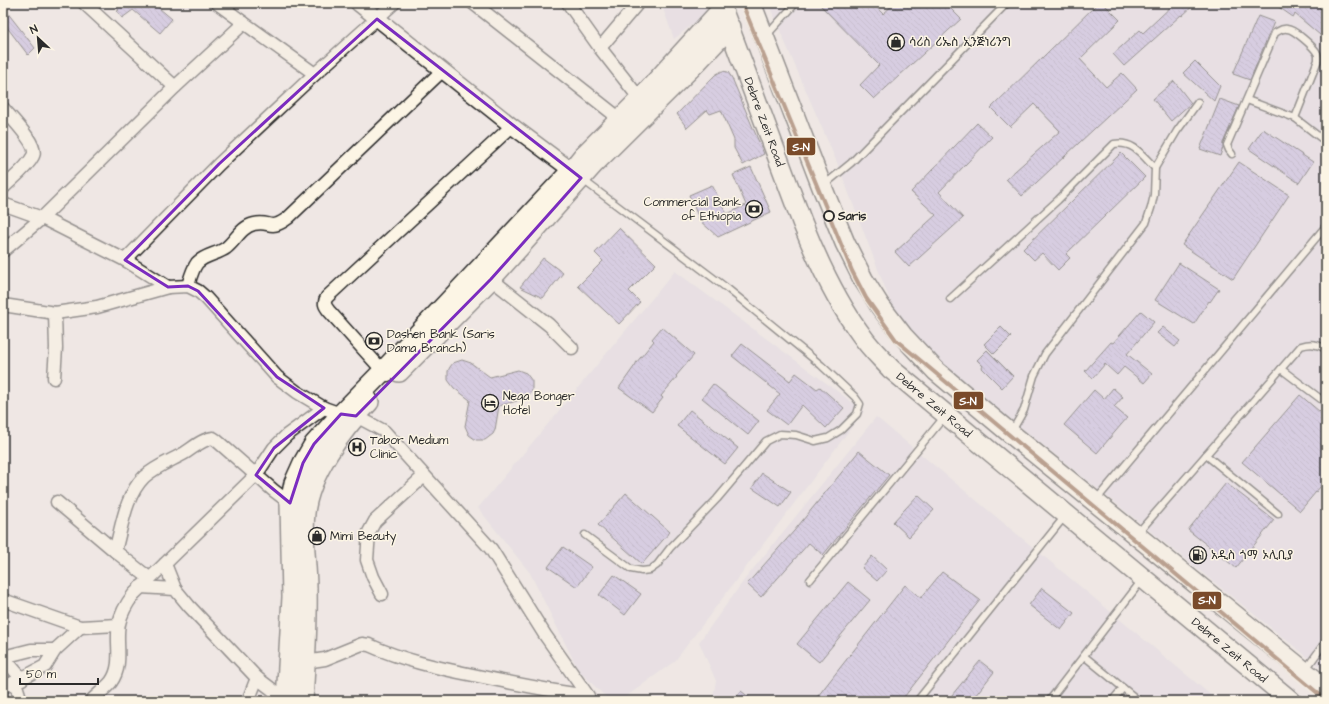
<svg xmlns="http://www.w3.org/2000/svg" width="1329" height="704" viewBox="0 0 1329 704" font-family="'Architects Daughter','Noto Sans Ethiopic',sans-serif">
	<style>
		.built { fill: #dfd6e2 }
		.building { fill: url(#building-back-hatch); stroke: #2b2b2b }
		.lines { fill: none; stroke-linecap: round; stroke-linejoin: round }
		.service-casing { stroke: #2b2b2b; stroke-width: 9 }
		.minor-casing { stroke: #2b2b2b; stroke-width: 15 }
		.tertiary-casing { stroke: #2b2b2b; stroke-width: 18 }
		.primary-casing { stroke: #2b2b2b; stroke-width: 22 }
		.service { stroke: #fcf5e5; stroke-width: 6 }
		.minor { stroke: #fcf5e5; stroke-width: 12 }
		.tertiary { stroke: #fcf5e5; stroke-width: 15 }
		.primary { stroke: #fcf5e5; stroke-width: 19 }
		.rail-1-casing { stroke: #fcf5e5; stroke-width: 7 }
		.rail-1 { stroke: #7a4b2a; stroke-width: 4 }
		.marked { fill: none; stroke: #7b2cbf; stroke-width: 3; stroke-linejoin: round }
		.stop-dot { fill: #fcf5e5; stroke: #2b2b2b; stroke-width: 2 }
		.labels { text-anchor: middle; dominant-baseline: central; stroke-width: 3; stroke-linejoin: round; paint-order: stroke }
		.poi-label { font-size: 12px; fill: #2b2b2b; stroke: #fcf5e5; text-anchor: start }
		.street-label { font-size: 12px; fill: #2b2b2b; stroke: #fcf5e5 }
		.stop-label { font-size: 12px; font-weight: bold; fill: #2b2b2b; stroke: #fcf5e5; text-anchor: start }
		.line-badge { stroke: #fcf5e5; stroke-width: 1.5 }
		.badge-label { font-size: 11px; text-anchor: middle; font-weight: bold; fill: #fff }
	</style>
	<defs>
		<pattern id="building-back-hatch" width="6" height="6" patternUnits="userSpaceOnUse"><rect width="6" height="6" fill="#bbadde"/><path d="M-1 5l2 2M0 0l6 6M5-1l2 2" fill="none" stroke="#988db4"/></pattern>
	</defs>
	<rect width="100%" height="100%" fill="#efe7e4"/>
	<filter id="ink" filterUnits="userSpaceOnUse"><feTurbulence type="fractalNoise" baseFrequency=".025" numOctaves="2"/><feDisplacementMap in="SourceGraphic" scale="8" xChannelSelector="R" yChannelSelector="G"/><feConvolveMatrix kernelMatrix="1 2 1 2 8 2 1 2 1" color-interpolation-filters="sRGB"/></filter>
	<g filter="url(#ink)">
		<!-- built -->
		<g class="built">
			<polygon points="661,3 703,3 707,13 674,39"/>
			<polygon points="768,3 1326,3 1326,672 902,332 838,165"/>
			<polygon points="675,271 864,411 675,661 620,701 610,701 579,671 530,573 478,508"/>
			<polygon points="876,417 1218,701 712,701 716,681 699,642 745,579"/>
		</g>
		<!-- building -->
		<g class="building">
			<polygon points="112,3 153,3 172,19 160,33 133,10 122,18 117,11 119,10"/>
			<polygon points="818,3 872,3 883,14 895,3 945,3 961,19 874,99 860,85 879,65"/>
			<polygon points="1098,3 1103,3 1120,20 1080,59 1106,87 1122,73 1137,89 1022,196 1006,179 1060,131 1034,104 1010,127 991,108"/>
			<polygon points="1175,3 1196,3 1182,16 1181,15 1124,66 1113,54 1140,30 1143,33"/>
			<polygon points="1273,3 1314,3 1326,13 1326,40 1295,14 1293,17"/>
			<polygon points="3,7 35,48 28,55 3,22"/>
			<polygon points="1258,16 1274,22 1250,80 1233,74"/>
			<polygon points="1195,61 1220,86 1214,101 1183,73"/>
			<polygon points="722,71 728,72 732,78 764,154 743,165 734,148 734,140 721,110 710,114 707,110 687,128 677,114 715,75"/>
			<polygon points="1174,81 1191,103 1171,121 1153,99"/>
			<polygon points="1220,99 1239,106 1223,143 1223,147 1220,156 1200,149"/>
			<polygon points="977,123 992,137 939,192 963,218 909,267 895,252 936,215 911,192"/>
			<polygon points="1263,129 1313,162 1299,183 1249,149"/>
			<polygon points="1121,153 1145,177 1066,254 1070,258 1058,270 1042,253 1034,260 1023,249"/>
			<polygon points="1239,162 1289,195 1233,279 1182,245"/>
			<polygon points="751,167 771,212 718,237 700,221 689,195 712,185 727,214 746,205 733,175"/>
			<polygon points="619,228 656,264 629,291 640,302 619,324 578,286 603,261 595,253"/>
			<polygon points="543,258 563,273 543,298 520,287"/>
			<polygon points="1179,263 1219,289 1210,302 1209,301 1194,324 1155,300"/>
			<polygon points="1141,311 1154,322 1127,354 1152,374 1144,383 1124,367 1117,375 1105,364 1093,378 1085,371 1111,342 1113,343"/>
			<polygon points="662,327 694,355 676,376 677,377 661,396 663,398 652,412 619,388 636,364 636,363 654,341 652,339"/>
			<polygon points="1001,327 1011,337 994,354 984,344"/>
			<polygon points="1163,327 1180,341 1175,347 1157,333"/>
			<polygon points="742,344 790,381 796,373 817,389 820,387 844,408 826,428 802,405 787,425 767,410 780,394 732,356"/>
			<polygon points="987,350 1013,376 1002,388 982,368 983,366 977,360"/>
			<polygon points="462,360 471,363 490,377 518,370 526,373 532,381 532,390 527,398 499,406 495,430 493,434 485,440 476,440 469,435 465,426 470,400 454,388 448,380 448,371 450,367 453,363"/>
			<polygon points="713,384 759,421 748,435 702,398"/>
			<polygon points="1113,388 1123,397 1114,407 1127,418 1097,453 1064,425 1094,390 1104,399"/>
			<polygon points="1300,395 1326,417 1326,480 1300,511 1242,462"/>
			<polygon points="690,410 738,448 725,464 677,426"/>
			<polygon points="859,451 889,475 823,555 809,543 761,597 747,584 794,531"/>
			<polygon points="762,473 791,492 780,507 752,488"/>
			<polygon points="1226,483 1274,520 1236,568 1188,530"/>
			<polygon points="626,493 670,532 642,564 598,525"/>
			<polygon points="918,495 934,510 909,537 893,522"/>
			<polygon points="563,547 592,567 577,587 548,567"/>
			<polygon points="872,556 887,570 877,581 862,568"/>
			<polygon points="942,572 980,600 901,701 814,701 905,585 921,598"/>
			<polygon points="614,575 641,594 625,615 599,595"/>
			<polygon points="848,582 870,600 819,662 797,644"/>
			<polygon points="1042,588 1074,613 1061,630 1029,605"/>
			<polygon points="980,661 994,672 971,701 947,701"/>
			<polygon points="741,691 754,701 733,701"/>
		</g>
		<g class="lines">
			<!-- service casing -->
			<g class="service-casing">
				<g id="service">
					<polyline points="767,35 796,3"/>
					<polyline points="1247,100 1295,118 1326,142"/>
					<path d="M1232,154l-3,-4 -2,-5 48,-112c4,-2 7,-5 12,-4 7,0 27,18 30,24 1,1 1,5 1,7l-23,58"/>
					<polyline points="583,180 728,289 821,365 855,397 860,404 857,414 841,430 828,438 815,441 796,435 780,434 766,441 717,499 670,548 657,565 650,570 642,571 631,569 585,535"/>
					<polyline points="824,185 851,163 1007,3"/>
					<path d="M950,299l108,-99 56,-56c20,-3 28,11 41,24"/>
					<polyline points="1281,369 1326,403"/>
					<polyline points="1012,431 1024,410 1034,376 1045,354 1146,223 1151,208 1154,195 1155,168 1177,131 1198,102"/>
					<polyline points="1206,455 1278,514"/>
					<polyline points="1096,500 1326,226"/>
					<path d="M1137,534l164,-188c10,-3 16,-2 25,3"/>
					<polyline points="810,580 945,416"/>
					<polyline points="1084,656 1139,701"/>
					<polyline points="1306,669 1326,641"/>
					<polyline points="917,701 1065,516"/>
					<polyline points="1049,701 1142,580"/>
					<polyline points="1112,701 1123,688"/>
				</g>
			</g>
			<!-- minor casing -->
			<g class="minor-casing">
				<g id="minor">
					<polyline points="84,3 175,87"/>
					<polyline points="217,3 244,23"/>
					<polyline points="473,3 620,119"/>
					<polyline points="568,3 600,48 640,99"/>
					<polyline points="600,48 638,3"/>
					<path d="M3,108c7,9 36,37 30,48 -6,12 -20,22 -30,32"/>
					<polyline points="3,204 42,218 175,87 244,23 315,74 394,3"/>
					<polyline points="3,251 42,218 125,260 219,164 315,74"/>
					<polyline points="125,260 168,287"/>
					<polyline points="491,279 549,325 572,348"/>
					<path d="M188,286c2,-7 4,-16 9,-23 7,-8 21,-9 29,-15 10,-8 15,-21 28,-24 17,-4 15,8 34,-6l154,-147"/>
					<path d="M3,305l52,8 42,-6 71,-20 20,-1 10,5 8,7 71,79 20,15 27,16 17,6 15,2 28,15 107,118 54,86 43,61c-39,-5 -77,-13 -115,-21 -35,-7 -71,-15 -104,-30l-7,-1 -37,15 -20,3"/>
					<path d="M388,375l-5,-4 -54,-60c-4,-5 -6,-8 -2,-14l185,-171"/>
					<polyline points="54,378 56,348 55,313"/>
					<polyline points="57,502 115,551"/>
					<polyline points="165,564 175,589"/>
					<path d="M149,578l-34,-27c7,-24 10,-55 29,-74 11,-10 26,-16 39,-23 9,-5 19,-15 30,-16l3,2 57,50 17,13"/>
					<polyline points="140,587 175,589 189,606 257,678 286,700"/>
					<polyline points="382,594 373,577 367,560 369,532 375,521 424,476"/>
					<polyline points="3,600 80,627 118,625"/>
					<polyline points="3,657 31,650 55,650"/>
					<polyline points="3,657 22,679"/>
					<polyline points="15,682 45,666 55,650 80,627"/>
					<polyline points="3,687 15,682 21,701"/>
					<path d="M91,701c6,-6 14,-12 20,-19 13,-18 4,-39 8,-58 2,-11 8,-21 15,-30l122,-119 18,-27 13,-13 37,-27"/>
					<polyline points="248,701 257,678"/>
				</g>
			</g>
			<!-- tertiary casing -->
			<g class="tertiary-casing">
				<polyline id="tertiary" points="358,3 512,126 579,176"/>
			</g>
			<!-- primary casing -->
			<g class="primary-casing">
				<g id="primary">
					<path id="s1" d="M720,3l82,219c16,40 34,79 60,114 8,12 19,22 29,33l400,332"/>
					<polyline points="751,3 822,187 845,243 863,279 880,306 903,336 936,371 1010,433 1326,689"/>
					<polyline points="399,372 491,279 594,164 698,61 730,27"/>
					<polyline points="286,701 292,597 290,503 294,483 303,463 314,444 341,414 383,371 571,171 582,157 640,99 722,9"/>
					<path d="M303,701c2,-37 5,-75 4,-112 0,-25 -5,-51 -2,-76 4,-39 37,-83 64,-111"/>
				</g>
			</g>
			<!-- service -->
			<use href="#service" class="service"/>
			<!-- minor -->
			<use href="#minor" class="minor"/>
			<!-- tertiary -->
			<use href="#tertiary" class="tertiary"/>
			<!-- primary -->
			<use href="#primary" class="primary"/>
			<!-- rail-1 casing -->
			<g class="rail-1-casing">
				<polyline id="rail-1" points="742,3 852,271 866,298 896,340 1326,700"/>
			</g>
			<!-- rail-1 -->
			<use href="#rail-1" class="rail-1"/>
		</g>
	</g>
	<!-- marked area -->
	<path d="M0 0H1329V704H0ZM377,19l204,159 -90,101 -135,137 -15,-2 -27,30 -11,19 -13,40 -34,-28 18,-27 50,-40 -47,-31 -79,-86 -10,-5 -20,1 -43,-27 94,-96z" fill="#efe7e4" fill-opacity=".55" fill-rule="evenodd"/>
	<path class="marked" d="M377,19l204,159 -90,101 -135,137 -15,-2 -27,30 -11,19 -13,40 -34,-28 18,-27 50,-40 -47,-31 -79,-86 -10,-5 -20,1 -43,-27 94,-96z"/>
	<!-- icons -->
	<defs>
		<g id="shop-ring" transform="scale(0.9)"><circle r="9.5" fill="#fcf5e5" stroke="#2b2b2b" stroke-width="1.5"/><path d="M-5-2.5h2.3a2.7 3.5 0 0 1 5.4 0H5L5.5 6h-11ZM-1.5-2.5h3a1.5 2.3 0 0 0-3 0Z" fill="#2b2b2b"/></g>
		<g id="bank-ring" transform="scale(0.9)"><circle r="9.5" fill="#fcf5e5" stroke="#2b2b2b" stroke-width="1.5"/><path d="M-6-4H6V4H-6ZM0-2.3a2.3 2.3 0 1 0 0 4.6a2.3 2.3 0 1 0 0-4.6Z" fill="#2b2b2b"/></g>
		<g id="hotel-ring" transform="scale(0.9)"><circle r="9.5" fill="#fcf5e5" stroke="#2b2b2b" stroke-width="1.5"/><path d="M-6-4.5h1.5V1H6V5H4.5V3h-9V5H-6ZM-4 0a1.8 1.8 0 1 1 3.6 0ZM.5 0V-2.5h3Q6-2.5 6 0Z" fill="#2b2b2b"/></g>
		<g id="hospital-ring" transform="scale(0.9)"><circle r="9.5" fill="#fcf5e5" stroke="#2b2b2b" stroke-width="1.5"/><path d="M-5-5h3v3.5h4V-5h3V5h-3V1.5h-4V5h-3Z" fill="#2b2b2b"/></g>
		<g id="fuel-ring" transform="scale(0.9)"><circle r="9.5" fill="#fcf5e5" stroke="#2b2b2b" stroke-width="1.5"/><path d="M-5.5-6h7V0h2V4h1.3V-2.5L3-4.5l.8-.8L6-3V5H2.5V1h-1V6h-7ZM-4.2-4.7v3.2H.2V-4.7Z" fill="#2b2b2b"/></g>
	</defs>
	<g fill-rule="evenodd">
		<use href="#shop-ring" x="896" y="42"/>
		<use href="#bank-ring" x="754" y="209"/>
		<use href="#bank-ring" x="374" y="341"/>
		<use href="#hotel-ring" x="490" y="403"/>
		<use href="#hospital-ring" x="357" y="447"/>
		<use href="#shop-ring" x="317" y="536"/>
		<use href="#fuel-ring" x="1198" y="555"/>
	</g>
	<!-- markers -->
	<circle class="stop-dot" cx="829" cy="216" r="5"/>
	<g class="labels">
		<!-- poi labels -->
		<g class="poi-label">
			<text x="909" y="42">ሳሪስ ሪኤስ ኢንጅነሪንግ</text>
			<text x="741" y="202" text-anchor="end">Commercial Bank<tspan x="741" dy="14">of Ethiopia</tspan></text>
			<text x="387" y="334">Dashen Bank (Saris<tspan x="387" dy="14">Dama Branch)</tspan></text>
			<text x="503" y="396">Nega Bonger<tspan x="503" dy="14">Hotel</tspan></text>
			<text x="370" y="440">Tabor Medium<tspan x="370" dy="14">Clinic</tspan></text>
			<text x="330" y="536">Mimi Beauty</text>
			<text x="1211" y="555">አዲስ ጎማ ኦሊቢያ</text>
		</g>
		<!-- street labels -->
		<g class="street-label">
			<text stroke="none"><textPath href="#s1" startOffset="127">Debre Zeit Road</textPath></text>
			<text stroke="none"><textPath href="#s1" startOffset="463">Debre Zeit Road</textPath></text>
			<text stroke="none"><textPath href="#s1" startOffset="847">Debre Zeit Road</textPath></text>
		</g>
		<!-- stop labels -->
		<g class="stop-label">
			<text x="838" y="216">Saris</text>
		</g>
	</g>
	<g class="line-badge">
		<rect x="786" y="137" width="30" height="19" rx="4" fill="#7a4b2a"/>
		<rect x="953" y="391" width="31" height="19" rx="4" fill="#7a4b2a"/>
		<rect x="1192" y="591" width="30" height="19" rx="4" fill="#7a4b2a"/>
	</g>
	<g class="badge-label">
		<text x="801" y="151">S-N</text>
		<text x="968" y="405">S-N</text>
		<text x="1207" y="604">S-N</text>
	</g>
	<!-- margin -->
	<rect width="1329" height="704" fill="none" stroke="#fcf5e5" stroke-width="16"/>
	<rect x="8" y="8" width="1313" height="688" fill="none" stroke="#2b2b2b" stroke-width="1.5" filter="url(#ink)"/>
	<!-- north arrow -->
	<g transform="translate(38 38) rotate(334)" stroke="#fcf5e5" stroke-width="3" paint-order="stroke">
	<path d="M0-3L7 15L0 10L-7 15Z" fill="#2b2b2b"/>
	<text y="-6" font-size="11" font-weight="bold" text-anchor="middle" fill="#2b2b2b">N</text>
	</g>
	<!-- scale -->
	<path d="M20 678v6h78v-6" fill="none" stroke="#2b2b2b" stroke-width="2"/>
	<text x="26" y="678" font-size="12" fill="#2b2b2b" stroke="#fcf5e5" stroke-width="3" paint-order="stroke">50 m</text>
</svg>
